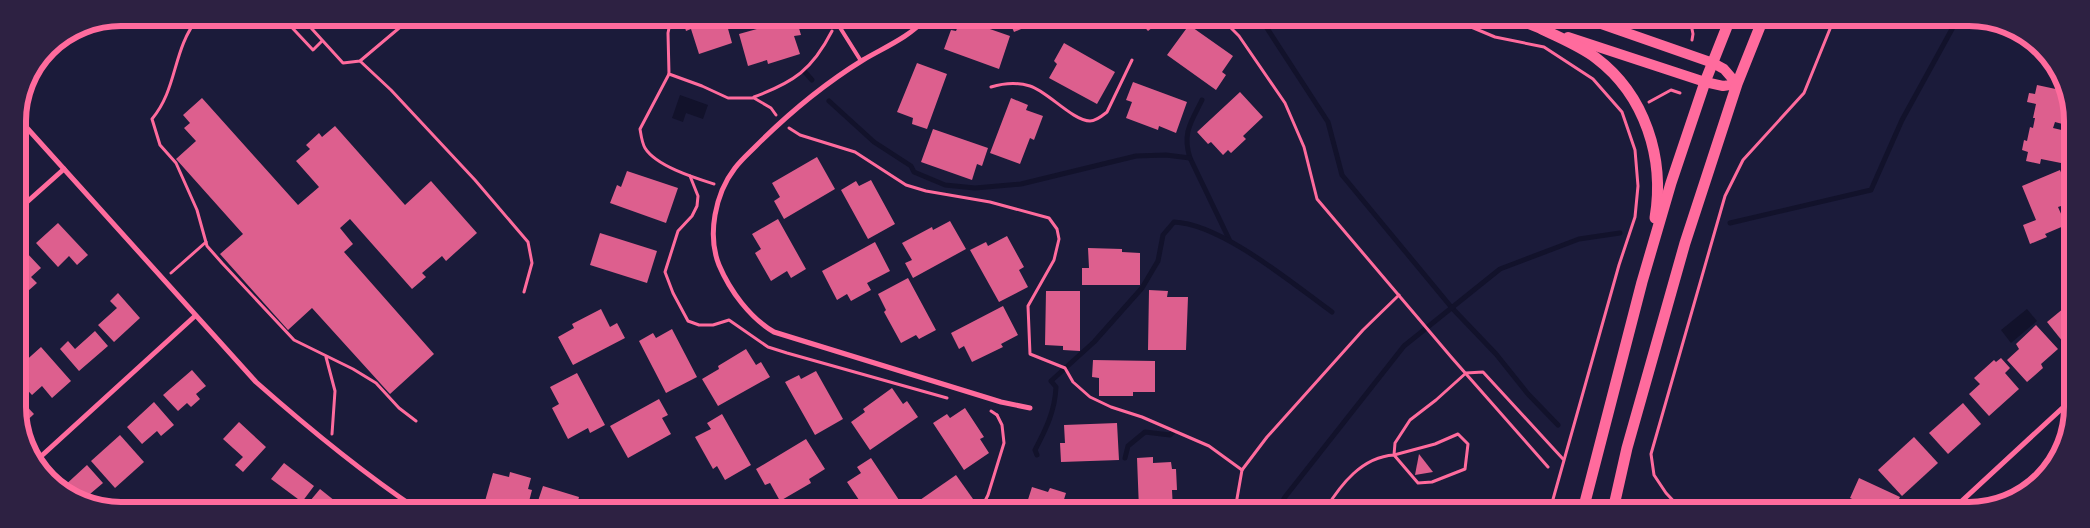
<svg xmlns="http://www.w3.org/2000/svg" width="2090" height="528" viewBox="0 0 2090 528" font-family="'DejaVu Sans',sans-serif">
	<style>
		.water { fill: #12122b }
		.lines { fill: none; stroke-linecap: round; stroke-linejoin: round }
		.stream { stroke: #12122b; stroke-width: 5 }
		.building { fill: #dd5f8e }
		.path { stroke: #ff6b9d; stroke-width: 3 }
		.service { stroke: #ff6b9d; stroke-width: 4 }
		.minor { stroke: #ff6b9d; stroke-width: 5 }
		.secondary { stroke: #ff6b9d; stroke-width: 10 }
		.trunk { stroke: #ff6b9d; stroke-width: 11 }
		.rim { fill: none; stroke: #ff6b9d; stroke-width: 6 }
	</style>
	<rect width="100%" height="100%" fill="#1b1b3a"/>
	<!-- water -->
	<g class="water">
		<polygon points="680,95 708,105 703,119 686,113 683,122 672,118"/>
		<polygon points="2027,309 2037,321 2011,343 2001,330"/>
	</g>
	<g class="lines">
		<!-- stream -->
		<g class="stream">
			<polyline points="1261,19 1328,122 1342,175 1452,308 1496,354 1528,394 1558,425"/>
			<polyline points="804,71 812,80"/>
			<path d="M1202,100c-11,22 -20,33 -12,58l39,81"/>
			<polyline points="829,101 874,142 911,166 914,172 945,185 975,188 1021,184 1136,156 1166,155 1190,158"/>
			<polyline points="1730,223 1871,190 1902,120 1957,20"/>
			<path d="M1037,455l-2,-5c11,-21 20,-39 21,-63l-5,-6 43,-39 48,-54 16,-27 5,-26 11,-13c48,2 119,62 158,90"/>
			<polyline points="1125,458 1128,446 1145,432 1170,435 1173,432"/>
			<polyline points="1278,510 1285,497 1404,346 1500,269 1579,239 1620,233"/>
		</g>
	</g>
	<!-- building -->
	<g class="building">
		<polygon points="682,18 725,18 732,43 699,54 691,29 686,31"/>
		<polygon points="796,18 801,35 794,36 800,54 768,64 767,60 748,66 739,34"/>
		<polygon points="1008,18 1044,19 1014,32"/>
		<polygon points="961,19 1010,36 999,69 944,49 951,30 956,31"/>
		<polygon points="1137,19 1163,19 1148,31"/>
		<polygon points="1189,25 1233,56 1222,72 1226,75 1216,90 1167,55"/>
		<polygon points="1064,43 1115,72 1097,104 1049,78 1057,64 1054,61"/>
		<polygon points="917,63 947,74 927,129 912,124 913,118 897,112"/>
		<polygon points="1133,82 1187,102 1176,133 1159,126 1158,130 1126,118 1132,102 1126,100"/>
		<polygon points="2037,85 2065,91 2070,101 2070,126 2055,122 2053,128 2070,132 2066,164 2041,159 2040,164 2026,161 2028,152 2022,150 2024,140 2027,141 2030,127 2033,128 2035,118 2033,118 2036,104 2027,102 2029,93 2035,94"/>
		<polygon points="1240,92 1263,117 1243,136 1246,139 1231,153 1228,150 1223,155 1211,142 1208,144 1197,132"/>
		<polygon points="202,98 298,205 319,187 296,161 310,149 306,145 319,133 322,137 335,126 405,205 431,181 477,233 446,261 442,256 422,273 426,277 412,289 350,219 340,228 353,244 344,252 434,354 390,394 312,308 288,330 220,254 243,234 176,159 196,141 184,128 190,123 183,115"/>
		<polygon points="1011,98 1028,105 1026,110 1043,116 1034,140 1030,138 1020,164 990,153"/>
		<polygon points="933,129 988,148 982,166 977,164 972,180 921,162"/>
		<polygon points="817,157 835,189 784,219 774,201 780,197 772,183"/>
		<polygon points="2060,170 2070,195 2070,203 2058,207 2066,225 2045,234 2047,237 2030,244 2023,225 2036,220 2022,186"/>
		<polygon points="627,171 678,188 666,223 610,203 617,185 621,187"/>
		<polygon points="871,180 895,224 868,239 841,190 856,181 859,186"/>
		<polygon points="778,219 806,269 791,278 787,271 771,281 755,253 761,249 752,234"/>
		<polygon points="950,221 966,249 913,278 905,263 912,260 902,243 932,227 933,230"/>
		<polygon points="58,223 88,255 77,265 69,256 58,267 36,243"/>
		<polygon points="600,233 657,251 647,283 590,265"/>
		<polygon points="1007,236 1024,267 1019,270 1028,287 999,302 970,250 986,242 988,246"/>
		<polygon points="875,242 890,271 867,283 871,290 851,301 847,294 837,300 822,271"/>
		<polygon points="1088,248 1122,249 1122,252 1140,253 1140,285 1082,285 1082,268 1089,268"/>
		<polygon points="26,252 41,268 31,277 37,283 19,299 19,258"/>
		<polygon points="908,278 936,330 919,339 916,335 901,343 884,312 886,310 878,294"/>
		<polygon points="1149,290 1168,291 1167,297 1188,297 1186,350 1148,350"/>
		<polygon points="1046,291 1080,291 1080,351 1063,350 1063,346 1045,345"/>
		<polygon points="118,293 140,318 114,342 98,325 117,308 110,301"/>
		<polygon points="2070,303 2070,336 2063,342 2047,322"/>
		<polygon points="1003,306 1018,335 1001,344 1003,347 972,362 964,346 959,349 951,333"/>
		<polygon points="601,309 610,327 617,323 625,338 573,365 558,337 574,328 572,324"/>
		<polygon points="2036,325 2058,349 2041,364 2043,368 2027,382 2007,360 2019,349 2016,344"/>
		<polygon points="672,329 697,377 666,393 639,341 653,333 656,338"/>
		<polygon points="95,331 108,346 79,371 60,349 68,341 75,349"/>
		<polygon points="41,347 71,381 52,398 42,386 32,395 19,381 29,372 22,364"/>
		<polygon points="746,349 756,365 761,362 770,377 718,406 702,379 719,369 718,366"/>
		<polygon points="2001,358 2010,368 2005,373 2019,389 1989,416 1969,394 1980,384 1974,378 1994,360 1996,362"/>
		<polygon points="1093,360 1155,361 1155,392 1133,392 1133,396 1099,396 1099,378 1092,377"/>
		<polygon points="192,370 206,386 196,394 200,399 191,407 187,403 178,411 163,395"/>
		<polygon points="816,371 843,419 815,435 785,382 799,375 801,379"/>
		<polygon points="577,373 605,425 590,433 588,428 568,439 552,408 559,404 550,387"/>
		<polygon points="892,388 903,404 907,401 918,417 870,450 851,422 865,412 863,409"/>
		<polygon points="19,398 34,414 20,427"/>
		<polygon points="659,399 668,415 662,418 671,434 628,458 610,426"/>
		<polygon points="154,402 174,425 161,436 157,431 142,444 127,427"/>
		<polygon points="1963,403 1981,424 1948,454 1929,433"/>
		<polygon points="965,408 984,437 980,439 989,453 964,470 933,423 947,414 950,418"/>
		<polygon points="722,414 751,465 725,480 717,466 713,469 695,437 711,429 707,423"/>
		<polygon points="239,422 266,447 243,472 235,465 243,457 223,439"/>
		<polygon points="1117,423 1119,460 1061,462 1060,443 1065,443 1064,425"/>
		<polygon points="120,435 144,462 115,488 91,461"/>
		<polygon points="1914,437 1938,463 1902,496 1878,470"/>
		<polygon points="806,439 825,469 809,479 811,483 780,501 770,483 765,485 756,469"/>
		<polygon points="2055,453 2037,485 2032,485 2044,463"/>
		<polygon points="1419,454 1433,472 1415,475"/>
		<polygon points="1153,457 1153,463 1171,462 1172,469 1176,469 1177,490 1172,490 1173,510 1139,509 1137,458"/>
		<polygon points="871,458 903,506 898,509 865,509 847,482 861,473 857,467"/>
		<polygon points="284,463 314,486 302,502 271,479"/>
		<polygon points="87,465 103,483 90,494 96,501 92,504 62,488"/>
		<polygon points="510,472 531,478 528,489 532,490 527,509 514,509 485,501 493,473 509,477"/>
		<polygon points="956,475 978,506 973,509 907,509"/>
		<polygon points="1859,478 1900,497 1894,510 1858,510 1861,503 1850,498"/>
		<polygon points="2021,484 2026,489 2007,497"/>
		<polygon points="543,486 579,497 576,509 550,509 537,504"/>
		<polygon points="1032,487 1048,492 1050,488 1066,493 1061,509 1025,509"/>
		<polygon points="320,489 345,509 307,509 305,507"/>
		<polygon points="191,504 202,508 202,509 189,509"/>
	</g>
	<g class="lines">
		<!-- path -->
		<g class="path">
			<path d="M198,18c-26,32 -20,70 -46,101l8,26 16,18 21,47 10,36 15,17 72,77 59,29 23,14 23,25 17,13"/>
			<polyline points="283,18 313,50 322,41"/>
			<polyline points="302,18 343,63 360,61 411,18"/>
			<polyline points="671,18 668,33 669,74 702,86 728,98 754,98 771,108 776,115"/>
			<polyline points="1222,19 1239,36 1285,103 1304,147 1317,199 1452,358 1548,467"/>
			<polyline points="1452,19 1495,37 1544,47 1593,79 1622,112 1635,150 1638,186 1635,217 1619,265 1550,510"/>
			<polyline points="1690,19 1693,34 1692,40"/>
			<polyline points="360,61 391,90 475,180 528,242 532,263 524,292"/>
			<path d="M669,74l-29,55c1,6 2,14 5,19 11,18 50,30 69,36"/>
			<path d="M991,87c13,-4 26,-5 39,-1 17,5 43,35 60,35 6,0 12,-5 17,-9l25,-52"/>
			<path d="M754,97c40,-15 58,-27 78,-66"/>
			<polyline points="1649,102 1671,90 1680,93"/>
			<polyline points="789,128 800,135 855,152 906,185 926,191 990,202 1049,218 1057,229 1059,239 1054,260 1028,306 1030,354 1065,368 1073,382 1090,397 1111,407 1142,417 1209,446 1242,470"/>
			<polyline points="690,176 698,196 697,206 692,216 678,231 665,272 673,293 688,321 699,325 713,325 729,320 768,347 787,353 947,398"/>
			<polyline points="171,273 206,242"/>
			<polyline points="326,357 335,391 332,434"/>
			<polyline points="991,411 997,415"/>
			<polyline points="981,509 988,495 1004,443 1002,425 997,415"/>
			<polyline points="1235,510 1242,470 1267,437 1363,330 1399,295"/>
			<path d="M1325,510c16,-26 37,-53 69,-55l41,-11 23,-10 10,10 -3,25 -33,13 -14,1 -24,-28 1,-12 15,-23 26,-20 30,-27 17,-1 80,87"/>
			<polyline points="1682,510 1666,493 1654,475 1651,454 1725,196 1743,160 1804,93 1834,19"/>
		</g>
		<!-- service -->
		<polyline class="service" points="834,18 861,61"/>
		<!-- minor -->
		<g class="minor">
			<path d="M926,18c-16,19 -43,30 -63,42 -39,24 -75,54 -107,86 -7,7 -15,14 -21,22 -20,26 -28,67 -16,97 11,26 31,53 55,67l227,70 29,6"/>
			<path d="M18,118l238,264c51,45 104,89 161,127"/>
			<polyline points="18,210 64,169"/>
			<polyline points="37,460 195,316"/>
			<polyline points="1952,510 2070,401"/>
		</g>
		<!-- secondary -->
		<g class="secondary">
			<polyline points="1516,19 1549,32"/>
			<polyline points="1568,37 1705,82 1723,86 1737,84 1724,69 1713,63 1587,19"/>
		</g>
		<!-- trunk -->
		<g class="trunk">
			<path d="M1542,29c18,9 38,17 54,29 49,37 69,100 59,160"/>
			<polyline points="1583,510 1642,282 1671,183 1705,82 1730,19"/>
			<polyline points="1613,510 1627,448 1685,243 1737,84 1763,19"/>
		</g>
	</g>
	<!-- crop -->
	<path d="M0 0H2090V528H0ZM121 26H1969A95 95 0 0 1 2064 121V407A95 95 0 0 1 1969 502H121A95 95 0 0 1 26 407V121A95 95 0 0 1 121 26Z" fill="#2d2142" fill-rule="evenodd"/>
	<path class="rim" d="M121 26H1969A95 95 0 0 1 2064 121V407A95 95 0 0 1 1969 502H121A95 95 0 0 1 26 407V121A95 95 0 0 1 121 26Z"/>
</svg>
